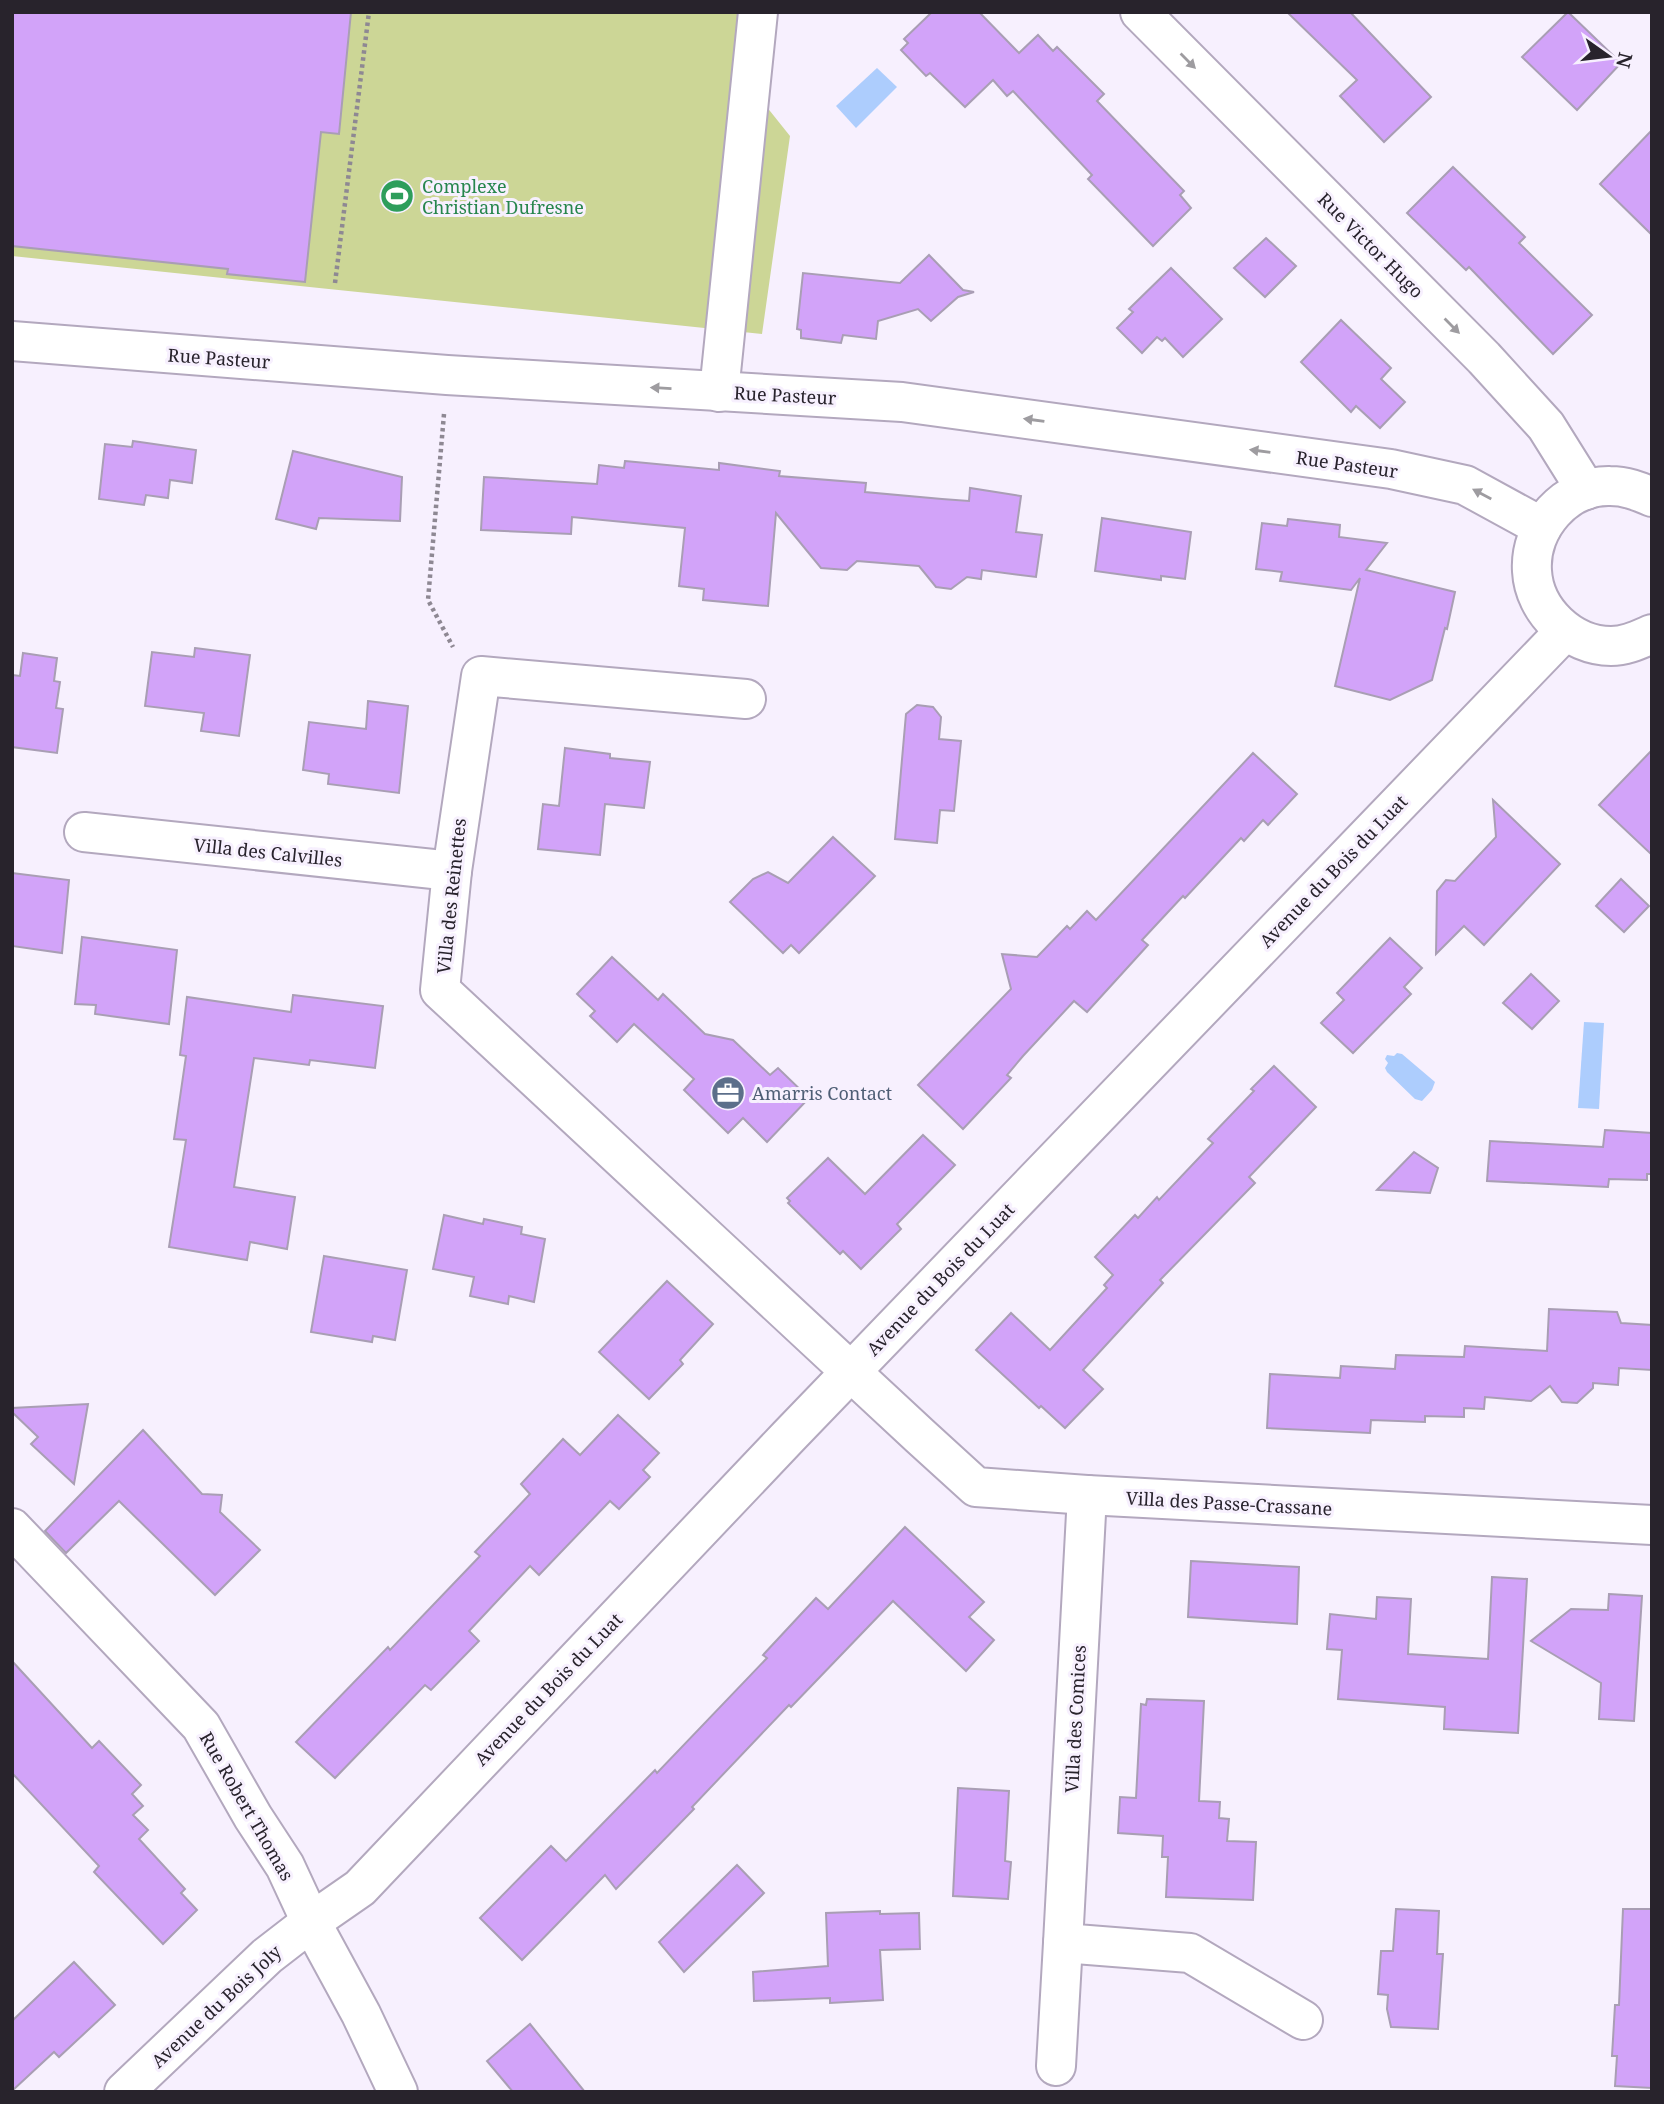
<svg xmlns="http://www.w3.org/2000/svg" width="1664" height="2104" viewBox="0 0 1664 2104" font-family="'Noto Serif',serif">
	<style>
		.green { fill: #ccd696 }
		.water { fill: #adcdfd }
		.building { fill: #d2a3f9; stroke: #a99eb4; stroke-width: 2 }
		.lines { fill: none; stroke-linecap: round; stroke-linejoin: round }
		.minor-casing { stroke: #b3a8be; stroke-width: 42 }
		.path { stroke: #8e8893; stroke-width: 4.5; stroke-dasharray: 3.5 3.5; stroke-linecap: butt }
		.minor { stroke: #fff; stroke-width: 38 }
		.oneway { fill: #9e9ca0 }
		.labels { text-anchor: middle; dominant-baseline: central; stroke-width: 6; stroke-linejoin: round; paint-order: stroke }
		.leisure-label { font-size: 18px; fill: #27864d; stroke: #f7f0fe; text-anchor: start }
		.street-label { font-size: 18px; fill: #28232c; stroke: #f7f0fe }
		.service-label { font-size: 18px; fill: #4e5e75; stroke: #f7f0fe; text-anchor: start }
	</style>
	<rect width="100%" height="100%" fill="#f7f0fe"/>
	<!-- green -->
	<polygon class="green" points="12,12 771,12 762,101 790,136 762,334 12,256"/>
	<!-- water -->
	<g class="water">
		<polygon points="877,68 897,87 856,128 836,106"/>
		<polygon points="1584,1022 1604,1023 1599,1109 1578,1108"/>
		<polygon points="1397,1053 1402,1054 1435,1082 1432,1090 1422,1101 1415,1099 1387,1072 1385,1068 1388,1063 1385,1059 1387,1055 1394,1056"/>
	</g>
	<!-- building -->
	<g class="building">
		<polygon points="12,12 351,12 339,134 321,132 305,282 227,274 228,269 12,246"/>
		<polygon points="932,12 979,12 1019,53 1038,35 1053,51 1057,47 1104,94 1097,101 1184,191 1180,195 1191,208 1153,246 1088,179 1092,175 1013,91 1007,96 993,80 965,107 930,73 926,76 901,50 908,43 904,39"/>
		<polygon points="1287,12 1350,12 1431,97 1384,142 1340,96 1357,80"/>
		<polygon points="1568,12 1621,63 1577,110 1522,57"/>
		<polygon points="1652,130 1652,235 1600,184"/>
		<polygon points="1453,167 1525,237 1519,243 1592,315 1553,354 1469,267 1466,270 1407,213"/>
		<polygon points="1266,238 1296,266 1265,297 1234,268"/>
		<polygon points="929,255 963,290 974,292 958,297 931,321 918,309 878,321 876,339 843,335 841,343 801,338 801,330 797,329 803,273 900,283"/>
		<polygon points="1171,268 1222,319 1183,357 1165,338 1162,341 1157,337 1142,353 1117,328 1133,312 1129,309"/>
		<polygon points="1341,320 1391,368 1381,379 1405,402 1380,428 1356,406 1351,412 1301,362"/>
		<polygon points="133,441 196,450 192,483 170,480 168,498 146,495 144,505 99,499 105,444 132,447"/>
		<polygon points="293,451 402,477 400,521 319,518 316,529 276,519"/>
		<polygon points="625,461 719,470 719,463 780,471 779,476 866,483 865,492 942,499 969,501 970,488 1021,496 1016,532 1042,535 1036,577 982,570 981,579 967,577 951,589 936,587 919,566 857,561 847,570 821,568 776,513 768,606 703,600 704,589 679,586 685,528 572,517 571,534 481,530 484,477 597,484 599,465 624,468"/>
		<polygon points="1102,518 1191,532 1185,579 1161,576 1161,580 1095,571"/>
		<polygon points="1288,519 1340,525 1339,537 1387,543 1366,570 1455,592 1447,629 1445,628 1432,680 1390,700 1335,686 1360,578 1351,590 1280,581 1282,572 1256,569 1262,523 1287,526"/>
		<polygon points="195,648 250,655 239,736 201,731 204,713 145,706 152,652 194,657"/>
		<polygon points="23,653 57,658 54,681 60,682 56,708 63,709 57,753 12,747 12,675 20,676"/>
		<polygon points="368,701 408,706 399,793 328,784 329,774 303,770 309,722 366,729"/>
		<polygon points="917,705 933,707 941,717 939,739 961,741 954,811 940,810 937,843 895,839 906,714"/>
		<polygon points="565,748 610,754 610,758 650,762 644,808 605,804 600,855 538,849 543,804 559,806"/>
		<polygon points="1652,750 1652,855 1599,805"/>
		<polygon points="1253,753 1297,794 1268,825 1263,820 1244,841 1241,838 1185,898 1183,896 1142,940 1148,945 1087,1012 1074,1001 1023,1056 1007,1075 1011,1078 963,1129 918,1085 1011,989 1002,954 1037,957 1067,926 1070,929 1087,911 1096,920"/>
		<polygon points="1493,800 1560,864 1484,945 1464,926 1436,954 1437,891 1446,880 1455,881 1496,837"/>
		<polygon points="833,837 875,876 799,953 791,945 783,953 730,902 753,879 768,872 788,883"/>
		<polygon points="12,873 69,880 62,953 12,946"/>
		<polygon points="1621,879 1649,906 1624,932 1596,906"/>
		<polygon points="82,937 177,950 169,1024 95,1014 96,1005 75,1004"/>
		<polygon points="1390,938 1422,968 1404,987 1411,994 1353,1053 1321,1023 1344,1000 1337,993"/>
		<polygon points="612,957 658,1000 663,994 705,1034 733,1040 770,1075 778,1068 809,1098 767,1142 743,1118 728,1133 684,1090 694,1079 634,1024 617,1042 590,1016 595,1011 577,994"/>
		<polygon points="1531,974 1559,1001 1532,1029 1503,1003"/>
		<polygon points="293,995 383,1006 375,1068 310,1060 309,1065 254,1058 234,1187 295,1197 287,1249 250,1242 247,1260 169,1247 186,1140 174,1139 186,1056 180,1055 187,997 291,1012"/>
		<polygon points="1274,1066 1316,1107 1249,1177 1255,1183 1160,1280 1163,1283 1083,1370 1103,1389 1065,1428 1041,1406 1039,1408 976,1350 1011,1313 1050,1350 1107,1288 1104,1285 1113,1275 1095,1257 1135,1215 1138,1218 1157,1197 1159,1200 1213,1143 1208,1139 1254,1091 1251,1089"/>
		<polygon points="1605,1130 1652,1133 1652,1174 1647,1174 1647,1180 1609,1179 1608,1187 1487,1181 1490,1141 1603,1147"/>
		<polygon points="923,1135 955,1165 897,1224 901,1229 861,1269 843,1251 840,1254 788,1203 790,1201 787,1198 828,1158 865,1194"/>
		<polygon points="1414,1152 1438,1168 1430,1193 1377,1190"/>
		<polygon points="444,1215 483,1224 484,1219 522,1227 521,1234 545,1239 534,1302 509,1296 508,1304 470,1296 474,1277 433,1269"/>
		<polygon points="324,1256 407,1270 395,1340 373,1336 372,1342 311,1332"/>
		<polygon points="667,1281 713,1324 680,1360 683,1364 649,1399 599,1352"/>
		<polygon points="1549,1309 1617,1312 1621,1323 1652,1325 1652,1370 1619,1368 1618,1385 1593,1383 1593,1388 1577,1403 1562,1402 1550,1386 1531,1401 1485,1397 1484,1409 1464,1408 1464,1417 1425,1416 1425,1422 1371,1420 1370,1433 1267,1428 1270,1374 1340,1378 1341,1366 1395,1369 1396,1355 1464,1357 1465,1346 1547,1351"/>
		<polygon points="88,1404 74,1484 31,1444 38,1437 12,1412 12,1408"/>
		<polygon points="618,1415 659,1453 643,1470 650,1477 619,1509 610,1501 539,1575 530,1566 469,1631 479,1641 431,1690 425,1685 335,1778 296,1742 388,1647 390,1650 480,1556 475,1552 530,1494 521,1484 563,1439 580,1455"/>
		<polygon points="143,1430 202,1494 222,1495 220,1512 260,1550 215,1595 119,1501 66,1553 45,1531"/>
		<polygon points="905,1527 984,1602 969,1617 994,1640 966,1671 893,1601 791,1707 789,1705 692,1807 694,1809 616,1889 605,1875 522,1960 480,1918 551,1846 566,1861 655,1770 657,1773 767,1658 763,1655 816,1598 828,1609"/>
		<polygon points="1191,1561 1299,1567 1297,1624 1188,1617"/>
		<polygon points="1492,1577 1527,1579 1518,1733 1444,1729 1445,1707 1338,1699 1342,1650 1327,1649 1330,1614 1376,1619 1377,1597 1411,1599 1408,1654 1488,1659"/>
		<polygon points="1609,1594 1642,1596 1634,1721 1599,1719 1601,1683 1531,1641 1571,1609 1608,1610"/>
		<polygon points="12,1661 92,1748 99,1741 141,1785 132,1794 143,1806 133,1815 148,1830 139,1839 185,1889 181,1893 197,1910 163,1944 94,1872 99,1866 12,1773"/>
		<polygon points="1147,1699 1204,1701 1199,1801 1220,1802 1219,1818 1229,1819 1227,1841 1256,1842 1253,1900 1166,1897 1168,1857 1162,1857 1163,1836 1118,1833 1120,1797 1136,1798 1141,1704 1146,1705"/>
		<polygon points="958,1788 1009,1791 1005,1861 1011,1862 1008,1899 953,1896"/>
		<polygon points="737,1865 764,1893 684,1972 659,1942"/>
		<polygon points="1396,1909 1439,1911 1437,1954 1443,1954 1438,2029 1391,2027 1387,2009 1388,1995 1378,1994 1381,1951 1393,1951"/>
		<polygon points="1623,1909 1652,1909 1652,2088 1615,2086 1617,2056 1612,2056 1615,2005 1619,2005"/>
		<polygon points="880,1911 880,1914 919,1913 920,1949 880,1950 883,2000 830,2003 830,1998 754,2001 753,1972 828,1966 826,1913"/>
		<polygon points="74,1962 115,2005 59,2057 54,2052 12,2091 12,2021"/>
		<polygon points="530,2024 585,2092 513,2092 487,2061"/>
	</g>
	<g class="lines">
		<!-- minor casing -->
		<g class="minor-casing">
			<g id="minor">
				<polyline points="1140,12 1484,358 1546,426 1586,490"/>
				<polyline points="12,341 447,375 902,402 1391,469 1465,485 1542,527"/>
				<polyline points="719,392 758,12"/>
				<path d="M1652,497c-14,-6 -26,-11 -42,-11 -44,-1 -81,41 -78,85 2,40 39,75 79,75 15,0 27,-6 41,-12"/>
				<polyline points="746,699 481,676 452,871 440,990 920,1436 976,1487 1087,1495 1652,1525"/>
				<polyline points="84,832 452,871"/>
				<polyline points="1087,1495 1063,1943 1190,1953 1303,2020"/>
				<polyline points="12,1528 201,1726 253,1817 285,1866 311,1922 361,2014 398,2092"/>
				<polyline points="1056,2066 1063,1943"/>
				<polyline points="124,2092 267,1956 311,1922 360,1888 788,1437 1565,631"/>
			</g>
		</g>
		<!-- path -->
		<g class="path">
			<polyline points="335,283 369,12"/>
			<polyline points="444,414 428,600 453,647"/>
		</g>
		<!-- minor -->
		<use href="#minor" class="minor"/>
	</g>
	<!-- one-way arrows -->
	<defs><path id="oneway-solid" d="M-6-.8H1V-3.2L6.5 0L1 3.2V.8H-6Z" transform="scale(1.75)"/></defs>
	<g class="oneway">
		<use href="#oneway-solid" transform="translate(1188 61) rotate(45)"/>
		<use href="#oneway-solid" transform="translate(1452 326) rotate(45)"/>
		<use href="#oneway-solid" transform="translate(661 388) rotate(-177)"/>
		<use href="#oneway-solid" transform="translate(1034 420) rotate(-172)"/>
		<use href="#oneway-solid" transform="translate(1260 451) rotate(-172)"/>
		<use href="#oneway-solid" transform="translate(1482 494) rotate(-152)"/>
	</g>
	<!-- icons -->
	<defs>
		<g id="stadium-disc" transform="scale(1.75)"><circle r="9.5" fill="#2e9e5b" stroke="#f7f0fe"/><path d="M0-5a6.5 5 0 1 0 0 10a6.5 5 0 1 0 0-10ZM-3.5-1.8h7v3.6h-7Z" fill="#fff"/></g>
		<g id="office-disc" transform="scale(1.75)"><circle r="9.5" fill="#5c6f8a" stroke="#f7f0fe"/><path d="M-6-3h4V-5.5h4V-3h4V5H-6ZM-1-4.5V-3h2v-1.5ZM-6 0V1H6V0Z" fill="#fff"/></g>
	</defs>
	<g fill-rule="evenodd">
		<use href="#stadium-disc" x="397" y="196"/>
		<use href="#office-disc" x="728" y="1093"/>
	</g>
	<g class="labels">
		<!-- leisure labels -->
		<g class="leisure-label">
			<text x="422" y="186">Complexe<tspan x="422" dy="21">Christian Dufresne</tspan></text>
		</g>
		<!-- street labels -->
		<g class="street-label">
			<text transform="translate(1371 245) rotate(45)">Rue Victor Hugo</text>
			<text transform="translate(219 358) rotate(4)">Rue Pasteur</text>
			<text transform="translate(785 395) rotate(3)">Rue Pasteur</text>
			<text transform="translate(1347 464) rotate(8)">Rue Pasteur</text>
			<text transform="translate(268 852) rotate(6)">Villa des Calvilles</text>
			<text transform="translate(1333 871) rotate(-46)">Avenue du Bois du Luat</text>
			<text transform="translate(451 896) rotate(-84)">Villa des Reinettes</text>
			<text transform="translate(940 1279) rotate(-46)">Avenue du Bois du Luat</text>
			<text transform="translate(1229 1503) rotate(3)">Villa des Passe-Crassane</text>
			<text transform="translate(548 1689) rotate(-46)">Avenue du Bois du Luat</text>
			<text transform="translate(1075 1719) rotate(-87)">Villa des Comices</text>
			<text transform="translate(247 1806) rotate(60)">Rue Robert Thomas</text>
			<text transform="translate(216 2006) rotate(-43)">Avenue du Bois Joly</text>
		</g>
		<!-- service labels -->
		<g class="service-label">
			<text x="752" y="1093">Amarris Contact</text>
		</g>
	</g>
	<!-- border -->
	<rect width="1664" height="2104" fill="none" stroke="#28232c" stroke-width="28"/>
	<!-- north arrow -->
	<g transform="translate(1608 56) rotate(104)" stroke="#f7f0fe" stroke-width="5" paint-order="stroke">
	<path d="M0-5L12 26L0 18L-12 26Z" fill="#28232c"/>
	<text y="-10" font-size="19" font-weight="bold" text-anchor="middle" fill="#28232c">N</text>
	</g>
</svg>
